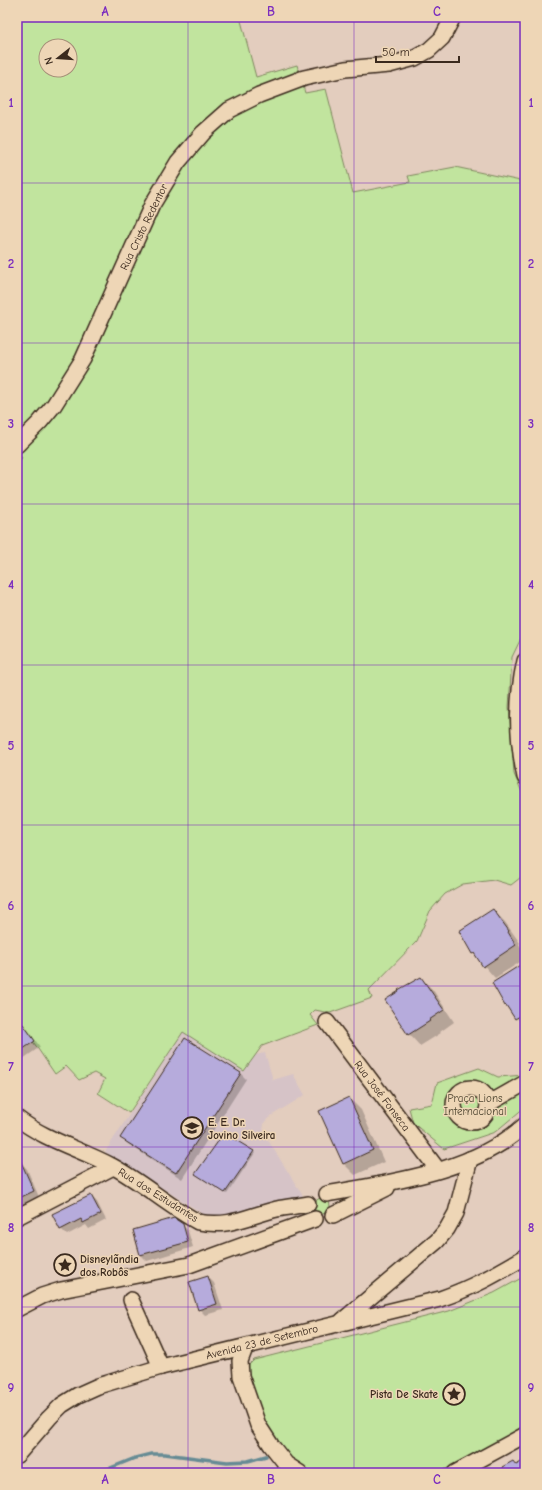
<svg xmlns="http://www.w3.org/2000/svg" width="542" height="1490" viewBox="0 0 542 1490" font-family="'Comic Neue',sans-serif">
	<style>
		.built { fill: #d6c3c7 }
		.green { fill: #c1e49e; stroke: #7e875e; fill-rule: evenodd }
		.shadow { fill: #0003 }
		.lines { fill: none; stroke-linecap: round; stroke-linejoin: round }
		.stream { stroke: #668b94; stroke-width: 3.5 }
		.building { fill: #b6abdc; stroke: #3b2a1e }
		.minor-casing { stroke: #3b2a1e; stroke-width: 18 }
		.minor { stroke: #eed6b6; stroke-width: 15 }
		.grid { fill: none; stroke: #7b2cbf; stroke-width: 1; stroke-opacity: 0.55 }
		.labels { text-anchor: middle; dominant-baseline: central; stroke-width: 3; stroke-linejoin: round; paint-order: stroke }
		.street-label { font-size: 11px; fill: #3b2a1e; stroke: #eed6b6 }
		.park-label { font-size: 11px; fill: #4f4631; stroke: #eed6b6 }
		.poi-label { font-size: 11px; font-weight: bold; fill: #3b2a1e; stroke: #eed6b6; text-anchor: start }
		.neatline { fill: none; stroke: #7b2cbf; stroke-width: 1.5 }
		.grid-label { font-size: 13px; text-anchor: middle; font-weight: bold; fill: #7b2cbf }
	</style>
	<rect width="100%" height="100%" fill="#e3cdbe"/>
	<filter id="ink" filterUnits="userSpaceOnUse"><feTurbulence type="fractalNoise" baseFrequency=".025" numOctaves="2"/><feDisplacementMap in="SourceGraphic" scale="8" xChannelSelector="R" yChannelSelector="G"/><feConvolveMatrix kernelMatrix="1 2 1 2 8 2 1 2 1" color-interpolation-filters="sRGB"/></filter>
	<g filter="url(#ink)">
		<!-- built -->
		<polygon class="built" points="183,1032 241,1058 265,1053 273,1080 293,1074 305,1095 271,1116 264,1124 263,1132 303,1196 225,1215 208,1217 105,1152"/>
		<!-- green -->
		<g class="green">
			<path d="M17,17h223l16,60 41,-12 8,28 21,-4 27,104 57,-11 -2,-6 47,-9 70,15v448l-13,27 -3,50 5,67 11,25v75l-14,11 -17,-5 -31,4 -18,10 -15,17 -13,30 -48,49 3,8 -42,15 -15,-3 -5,5 8,10 -56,21 -18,25 -61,-39 -54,81 -31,-20 7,-14 -11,-6 -15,7 -13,-14 -11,8 -38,-56v-555l5,-5 -5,-6zM46,46h24v24h-24z"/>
			<polygon points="479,1068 498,1077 525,1075 525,1107 495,1132 444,1149 413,1123 409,1108 432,1104 437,1083"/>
			<circle cx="322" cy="1206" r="8"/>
			<polygon points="525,1276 525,1428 438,1473 306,1473 294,1465 272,1436 257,1407 248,1375 249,1365 254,1360 449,1311 494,1293"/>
		</g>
		<!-- shadow -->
		<g class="shadow">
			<polygon points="493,910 505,922 520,943 519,944 525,954 525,959 495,978 473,953"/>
			<polygon points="525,963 525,1027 506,1005"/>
			<polygon points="421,978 433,990 454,1022 440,1032 441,1033 420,1046 409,1034"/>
			<polygon points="23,1025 29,1031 40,1047 17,1063 17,1029"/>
			<polygon points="240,1073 246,1079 182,1179 128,1144 122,1138"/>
			<polygon points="349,1098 361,1110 384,1162 355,1175 344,1164"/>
			<polygon points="224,1134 255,1153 227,1194 198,1176"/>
			<polygon points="21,1163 27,1169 39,1197 17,1207 17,1165"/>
			<polygon points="91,1196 97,1202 106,1220 89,1229 86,1225 67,1235 61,1229"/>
			<polygon points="182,1224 188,1231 193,1247 147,1261 141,1255 134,1231"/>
			<polygon points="208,1277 214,1283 223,1310 205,1315 199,1309"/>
		</g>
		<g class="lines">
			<!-- stream -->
			<polyline class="stream" points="98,1473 135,1458 151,1454 165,1454 227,1462 248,1461 266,1456"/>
		</g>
		<!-- building -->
		<g class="building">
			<polygon points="493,909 509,931 508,932 516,945 483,967 474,953 472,954 459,931"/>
			<polygon points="525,962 525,1013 515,1019 506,1005 505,1006 492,983"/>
			<polygon points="421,977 444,1010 429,1020 430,1021 408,1035 385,1000 399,991 398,990"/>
			<polygon points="23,1024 35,1041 17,1053 17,1028"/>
			<polygon points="185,1038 241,1073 176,1173 120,1138"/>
			<polygon points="349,1097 373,1150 343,1164 319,1111"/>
			<polygon points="224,1133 254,1151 225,1193 195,1174"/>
			<polygon points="17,1153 34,1191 17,1199"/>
			<polygon points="91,1195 101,1214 83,1223 81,1219 60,1230 52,1214"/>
			<polygon points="174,1218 183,1224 188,1242 140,1255 133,1230"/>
			<polygon points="208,1276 217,1304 198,1310 189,1282"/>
			<polygon points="525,1460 525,1473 501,1473 504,1471 502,1467 513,1461 516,1465"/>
		</g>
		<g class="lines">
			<!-- minor casing -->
			<g class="minor-casing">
				<g id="minor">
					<polyline points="17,445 40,422 54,405 83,359 152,205 178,162 203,133 229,110 259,95 304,78 345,69 389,65 415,58 429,50 442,38 453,17"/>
					<path d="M525,661c-9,38 -8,78 0,116"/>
					<polyline points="327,1022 438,1170"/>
					<circle cx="471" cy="1105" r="17"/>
					<polyline points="488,1104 525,1083"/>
					<path d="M17,1118c28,22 63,31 95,48 30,16 56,40 86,56 32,6 50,-6 79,-13 10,-2 21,-3 31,-5"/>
					<path d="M327,1194c65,-12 147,-22 198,-69"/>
					<polyline points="333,1215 387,1188"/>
					<polyline points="17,1217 113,1167"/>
					<polyline points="131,1300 161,1367"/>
					<polyline points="17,1309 42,1296 61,1290 189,1265 315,1219"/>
					<polyline points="342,1321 437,1241 447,1229 456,1213 470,1159"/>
					<polyline points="245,1348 240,1361 241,1376 258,1425 271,1445 286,1464 300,1473"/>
					<path d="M17,1455l32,-37 13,-13 16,-10 20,-9 63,-19 279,-68c32,-11 56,-25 85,-42"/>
					<polyline points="455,1473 525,1435"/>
				</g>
			</g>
			<!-- minor -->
			<use href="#minor" class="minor"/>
		</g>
	</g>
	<!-- grid -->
	<path class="grid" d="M188,17v1456M354,17v1456M17,183h508M17,343h508M17,504h508M17,665h508M17,825h508M17,986h508M17,1147h508M17,1307h508"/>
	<!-- icons -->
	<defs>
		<g id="school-ring" transform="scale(1.15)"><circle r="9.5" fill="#eed6b6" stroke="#3b2a1e" stroke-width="1.5"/><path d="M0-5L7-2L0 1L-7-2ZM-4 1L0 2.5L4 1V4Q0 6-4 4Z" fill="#3b2a1e"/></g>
		<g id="sight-ring" transform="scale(1.15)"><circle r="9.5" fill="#eed6b6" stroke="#3b2a1e" stroke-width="1.5"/><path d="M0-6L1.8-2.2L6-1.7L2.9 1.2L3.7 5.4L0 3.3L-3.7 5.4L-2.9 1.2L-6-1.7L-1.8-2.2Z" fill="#3b2a1e"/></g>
	</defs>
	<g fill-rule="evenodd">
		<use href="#school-ring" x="192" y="1128"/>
		<use href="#sight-ring" x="65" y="1265"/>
		<use href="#sight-ring" x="454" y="1394"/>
	</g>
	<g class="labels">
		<!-- street labels -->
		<g class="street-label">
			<text transform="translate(144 227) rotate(-64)">Rua Cristo Redentor</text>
			<text transform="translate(382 1096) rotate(53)">Rua José Fonseca</text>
			<text transform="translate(158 1195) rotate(32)">Rua dos Estudantes</text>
			<text transform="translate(262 1342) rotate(-14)">Avenida 23 de Setembro</text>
		</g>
		<!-- park labels -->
		<g class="park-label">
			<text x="475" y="1098">Praça Lions<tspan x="475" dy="13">Internacional</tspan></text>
		</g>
		<!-- poi labels -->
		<g class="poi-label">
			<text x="208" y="1122">E. E. Dr.<tspan x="208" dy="13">Jovino Silveira</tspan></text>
			<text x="80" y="1259">Disneylãndia<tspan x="80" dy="13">dos Robôs</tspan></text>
			<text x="438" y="1394" text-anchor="end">Pista De Skate</text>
		</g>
	</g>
	<!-- margin -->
	<rect width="542" height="1490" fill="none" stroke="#eed6b6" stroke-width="44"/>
	<!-- north arrow -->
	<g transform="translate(58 58) rotate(253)"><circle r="19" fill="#eed6b6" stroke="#a69179"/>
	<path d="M0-3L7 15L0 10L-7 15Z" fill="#3b2a1e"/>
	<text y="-6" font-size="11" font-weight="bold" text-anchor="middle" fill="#3b2a1e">N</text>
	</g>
	<!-- scale -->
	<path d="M376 56v6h83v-6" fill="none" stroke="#3b2a1e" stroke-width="2"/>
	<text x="382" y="56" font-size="12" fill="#3b2a1e" stroke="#eed6b6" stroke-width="3" paint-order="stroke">50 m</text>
	<rect x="22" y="22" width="498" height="1446" class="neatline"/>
	<g class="grid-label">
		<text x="105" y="16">A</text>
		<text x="271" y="16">B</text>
		<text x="437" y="16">C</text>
		<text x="11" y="107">1</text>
		<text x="531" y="107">1</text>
		<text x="11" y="268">2</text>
		<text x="531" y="268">2</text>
		<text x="11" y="428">3</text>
		<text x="531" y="428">3</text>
		<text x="11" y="589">4</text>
		<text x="531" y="589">4</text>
		<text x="11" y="750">5</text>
		<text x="531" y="750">5</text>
		<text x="11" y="910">6</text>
		<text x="531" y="910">6</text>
		<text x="11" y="1071">7</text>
		<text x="531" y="1071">7</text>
		<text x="11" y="1232">8</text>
		<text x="531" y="1232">8</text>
		<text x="11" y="1392">9</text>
		<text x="531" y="1392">9</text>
		<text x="105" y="1484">A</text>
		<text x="271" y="1484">B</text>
		<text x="437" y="1484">C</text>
	</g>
</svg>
